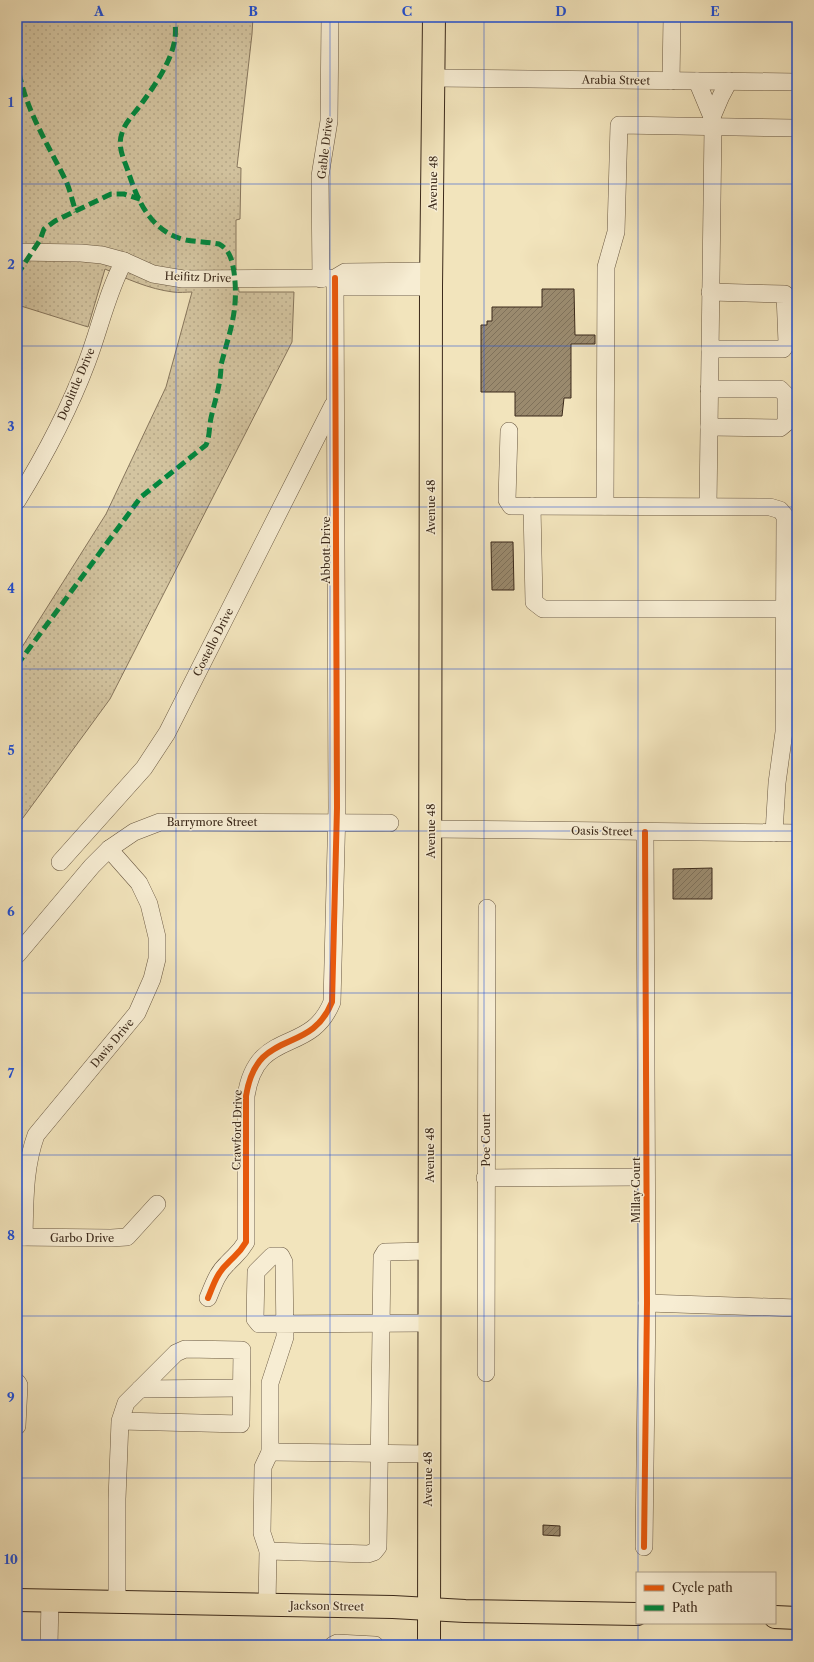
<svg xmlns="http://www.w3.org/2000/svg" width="814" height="1662" viewBox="0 0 814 1662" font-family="'Libre Caslon Text',serif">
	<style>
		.grass { fill: url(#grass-dots); stroke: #87765d }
		.building { fill: url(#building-hatch); stroke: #3b291a }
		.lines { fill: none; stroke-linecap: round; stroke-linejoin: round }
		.minor-casing { stroke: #695842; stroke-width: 18 }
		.major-casing { stroke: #3b291a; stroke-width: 24 }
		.minor { stroke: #f7edd3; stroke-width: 17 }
		.major { stroke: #f2e4bc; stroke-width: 22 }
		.quiet { stroke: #00873e; stroke-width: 5; stroke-dasharray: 10 5; stroke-linecap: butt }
		.cycleway-casing { stroke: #f7edd3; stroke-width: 8 }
		.cycleway { stroke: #e8590c; stroke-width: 6 }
		.grid { fill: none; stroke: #1d4ed8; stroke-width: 1; stroke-opacity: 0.55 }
		.labels { text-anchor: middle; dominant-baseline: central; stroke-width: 3; stroke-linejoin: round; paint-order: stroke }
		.street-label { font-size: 11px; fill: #3b291a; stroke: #f7edd3 }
		.neatline { fill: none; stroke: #1d4ed8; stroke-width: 1.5 }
		.grid-label { font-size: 13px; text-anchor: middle; font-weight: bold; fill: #1d4ed8 }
	</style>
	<defs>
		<pattern id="grass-dots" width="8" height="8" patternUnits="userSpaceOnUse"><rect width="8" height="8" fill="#d3c4a0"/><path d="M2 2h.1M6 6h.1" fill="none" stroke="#b6a889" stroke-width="1.8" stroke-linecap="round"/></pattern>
		<pattern id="building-hatch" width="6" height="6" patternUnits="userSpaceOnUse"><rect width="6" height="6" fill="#9a8a6e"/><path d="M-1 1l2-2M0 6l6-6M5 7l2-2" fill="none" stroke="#7f715a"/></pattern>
	</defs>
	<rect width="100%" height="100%" fill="#f2e4bc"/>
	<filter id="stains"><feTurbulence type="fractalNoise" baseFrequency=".005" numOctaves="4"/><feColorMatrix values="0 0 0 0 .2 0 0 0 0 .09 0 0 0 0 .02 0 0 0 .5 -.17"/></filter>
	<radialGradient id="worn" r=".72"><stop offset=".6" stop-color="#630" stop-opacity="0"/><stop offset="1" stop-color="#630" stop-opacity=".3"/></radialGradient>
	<!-- grass -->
	<path class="grass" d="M17,17h236l-1,17 -15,133 4,1 -1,51 -4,1v47l3,25h55l-2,50 -182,357 -93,127v-171l89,-141 60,-127 26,-95c-6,0 -13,1 -19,0 -24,-3 -46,-13 -68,-23l-17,58 -67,-21 -4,10z"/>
	<!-- building -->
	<g class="building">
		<polygon points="542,289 574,289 575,335 595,335 595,344 571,344 571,398 564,398 562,416 515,416 515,392 481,392 481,325 487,325 487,321 492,321 492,307 542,307"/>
		<polygon points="491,542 513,542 514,590 492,590"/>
		<polygon points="712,868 712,899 673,899 673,869"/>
		<polygon points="543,1525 560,1526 560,1536 543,1535"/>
	</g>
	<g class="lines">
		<!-- minor casing -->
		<g class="minor-casing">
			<g id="minor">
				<polyline points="434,78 797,82"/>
				<polyline points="671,81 672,17"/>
				<polyline points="697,81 712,117 713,127 708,506"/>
				<polyline points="712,117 721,96 729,81"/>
				<polyline points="17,252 81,253 102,255 124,261 153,274 183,279 335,278 345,272 432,271"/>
				<polyline points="335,278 345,287 431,287"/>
				<polyline points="321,279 320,176 329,121 330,17"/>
				<polyline points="710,349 783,349 787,343 785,294 710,292"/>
				<polyline points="709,427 780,428 786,423 786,395 780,389 709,389"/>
				<polyline points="509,431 507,500 511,506 770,507 780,510 785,516 784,732 777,783 774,833"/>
				<path d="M17,501c27,-44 52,-91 70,-139 13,-34 20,-69 37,-101"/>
				<polyline points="532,506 534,602 543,609 785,609"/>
				<polyline points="605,506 606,267 616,232 619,125 794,128"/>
				<polyline points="431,829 797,833"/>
				<polyline points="60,862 144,768 167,733 333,405"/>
				<polyline points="17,955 92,866 109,849 134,832 160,822 390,823"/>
				<polyline points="485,1178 646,1177"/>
				<polyline points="17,1237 111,1238 127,1237 157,1204"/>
				<path d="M24,1237c1,-35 0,-69 12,-102l101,-122 15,-34 5,-20v-22l-8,-33 -10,-21 -30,-34"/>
				<path d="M208,1298c5,-12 9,-25 19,-34 8,-9 12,-10 19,-22v-146c11,-70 64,-39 86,-94l5,-194 -2,-530"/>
				<polyline points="647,1303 797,1308"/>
				<polyline points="486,1373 487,908"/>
				<polyline points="17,1382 19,1385 17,1426"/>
				<polyline points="140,1389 241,1388"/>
				<polyline points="270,1452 428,1454"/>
				<polyline points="644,1547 647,1303 645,832"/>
				<polyline points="268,1551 368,1554 374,1552 378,1547 382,1257 385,1252 429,1251"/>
				<polyline points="117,1602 117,1499 120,1421 126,1403 176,1353 185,1349 242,1350 241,1424 120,1421"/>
				<polyline points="267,1605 268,1551 262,1533 263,1467 270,1452 270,1383 285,1337 284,1262 281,1256 272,1256 256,1272 255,1319 259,1324 429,1323"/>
				<polyline points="49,1645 50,1600"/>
				<polyline points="333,1645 337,1643 375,1645"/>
			</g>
		</g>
		<!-- major casing -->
		<g class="major-casing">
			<g id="major">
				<polyline points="17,1600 393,1607 465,1611 637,1614"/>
				<polyline points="775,1617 797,1618"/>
				<polyline points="429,1645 431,287 434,17"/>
			</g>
		</g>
		<!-- minor -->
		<use href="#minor" class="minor"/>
		<!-- major -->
		<use href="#major" class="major"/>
		<!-- quiet -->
		<g class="quiet">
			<path d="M17,58c4,44 28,81 47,119 6,11 8,24 12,35"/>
			<polyline points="17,275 40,240 44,229 55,221 111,194 124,194 140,199"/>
			<path d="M17,665l124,-168 65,-52c4,-9 3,-18 5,-27 4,-18 10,-34 10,-53 9,-35 18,-55 13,-93 -2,-12 -4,-22 -15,-28 -11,-2 -22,-2 -33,-4 -35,-8 -48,-38 -58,-69 -4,-12 -11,-24 -6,-38 3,-11 13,-20 20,-30 13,-18 30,-42 33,-65 1,-7 0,-14 0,-21"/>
		</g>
		<!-- cycleway casing -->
		<g class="cycleway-casing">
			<g id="cycleway">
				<path d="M208,1298c5,-12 9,-25 19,-34 8,-9 12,-10 19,-22v-146c11,-70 64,-39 86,-94l5,-194 -2,-530"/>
				<polyline points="644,1547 647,1303 645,832"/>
			</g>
		</g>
		<!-- cycleway -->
		<use href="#cycleway" class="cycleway"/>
	</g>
	<!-- grid -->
	<path class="grid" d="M176,17v1628M330,17v1628M484,17v1628M638,17v1556M17,184h780M17,346h780M17,507h780M17,669h780M17,831h780M17,993h780M17,1155h780M17,1316h780M17,1478h780M638,1623v22"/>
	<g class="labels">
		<!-- street labels -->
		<g class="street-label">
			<text transform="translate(616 80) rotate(1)">Arabia Street</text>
			<text transform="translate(325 148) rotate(-83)">Gable Drive</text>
			<text transform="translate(433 183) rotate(-89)">Avenue 48</text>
			<text transform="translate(198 277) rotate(2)">Heifitz Drive</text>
			<text transform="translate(76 384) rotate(-67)">Doolittle Drive</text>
			<text transform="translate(431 507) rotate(-90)">Avenue 48</text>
			<text transform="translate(326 550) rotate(-90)">Abbott Drive</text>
			<text transform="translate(213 642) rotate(-63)">Costello Drive</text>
			<text x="212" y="822">Barrymore Street</text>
			<text transform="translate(431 831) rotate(-90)">Avenue 48</text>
			<text transform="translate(602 831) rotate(1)">Oasis Street</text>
			<text transform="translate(112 1043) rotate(-50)">Davis Drive</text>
			<text transform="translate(237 1130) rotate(-89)">Crawford Drive</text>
			<text transform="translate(486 1140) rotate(-90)">Poe Court</text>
			<text transform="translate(430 1155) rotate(-90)">Avenue 48</text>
			<text transform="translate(636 1190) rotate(-90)">Millay Court</text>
			<text x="82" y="1238">Garbo Drive</text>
			<text transform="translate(428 1479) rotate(-90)">Avenue 48</text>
			<text transform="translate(327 1606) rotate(1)">Jackson Street</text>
		</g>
	</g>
	<!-- margin -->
	<rect width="814" height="1662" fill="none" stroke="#f2e4bc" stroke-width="44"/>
	<!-- legend -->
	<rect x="636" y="1572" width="140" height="52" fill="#f7edd3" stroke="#ac9f89"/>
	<rect x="644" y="1585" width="20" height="6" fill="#e8590c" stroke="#ac9f89"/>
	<text x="672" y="1592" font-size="12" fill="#3b291a">Cycle path</text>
	<rect x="644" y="1605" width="20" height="6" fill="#00873e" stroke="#ac9f89"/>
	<text x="672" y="1612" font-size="12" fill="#3b291a">Path</text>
	<rect x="22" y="22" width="770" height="1618" class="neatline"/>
	<g class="grid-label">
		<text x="99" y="16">A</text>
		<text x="253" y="16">B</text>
		<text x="407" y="16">C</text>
		<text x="561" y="16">D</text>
		<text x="715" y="16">E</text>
		<text x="11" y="107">1</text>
		<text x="11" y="269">2</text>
		<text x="11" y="431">3</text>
		<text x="11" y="593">4</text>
		<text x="11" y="755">5</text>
		<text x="11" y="916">6</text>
		<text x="11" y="1078">7</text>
		<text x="11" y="1240">8</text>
		<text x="11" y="1402">9</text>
		<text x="11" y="1564">10</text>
	</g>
	<rect width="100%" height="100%" filter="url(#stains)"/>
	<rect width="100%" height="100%" fill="url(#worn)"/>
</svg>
